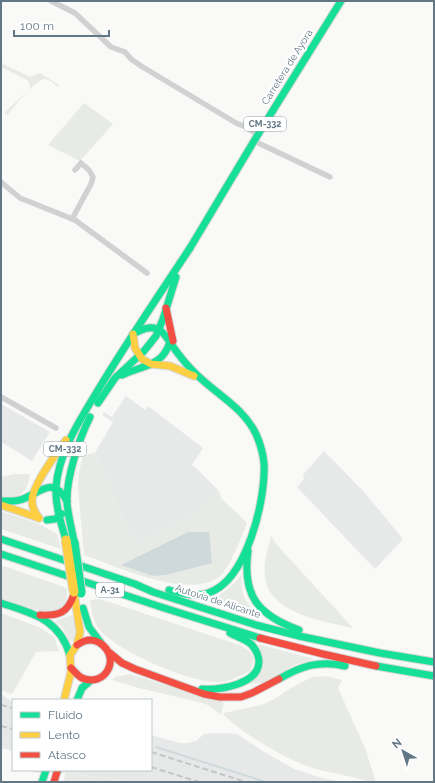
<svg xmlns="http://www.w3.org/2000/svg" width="435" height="783" viewBox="0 0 435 783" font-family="Raleway,sans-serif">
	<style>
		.built { fill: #e7e9e9 }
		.green { fill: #e8ebe5 }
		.water { fill: #cfd8db }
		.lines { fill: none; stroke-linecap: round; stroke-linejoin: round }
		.stream { stroke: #cfd8db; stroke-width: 2 }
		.fast-casing { stroke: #d5d6d7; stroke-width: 9 }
		.slow-casing { stroke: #d5d6d7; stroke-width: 9 }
		.jam-casing { stroke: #d5d6d7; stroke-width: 9 }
		.street { stroke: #cfd1d2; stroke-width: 5.5 }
		.fast { stroke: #16e098; stroke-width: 7 }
		.slow { stroke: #ffcf43; stroke-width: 7 }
		.jam { stroke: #f24e42; stroke-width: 7 }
		.rail { stroke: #c4c6c8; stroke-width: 2; stroke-dasharray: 6 3; stroke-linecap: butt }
		.fast-bridge-casing { stroke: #d6d7d7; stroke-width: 11; stroke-linecap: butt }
		.slow-bridge-casing { stroke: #d6d7d7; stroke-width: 11; stroke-linecap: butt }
		.fast-bridge { stroke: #16e098; stroke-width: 9 }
		.slow-bridge { stroke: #ffcf43; stroke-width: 9 }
		.labels { text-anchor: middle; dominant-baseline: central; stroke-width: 4; stroke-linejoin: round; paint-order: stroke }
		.shield { fill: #fff; stroke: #91a0aa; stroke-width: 1 }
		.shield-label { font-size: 9px; font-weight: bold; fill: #627785 }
		.street-label { font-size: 10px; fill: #627785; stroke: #fff }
	</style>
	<rect width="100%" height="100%" fill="#f9f9f8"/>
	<!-- built -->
	<g class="built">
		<polygon points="126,396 145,410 148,406 203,448 192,465 199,471 219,491 194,516 135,546 95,453 113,422 102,415 104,412 112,417"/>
		<polygon points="1,404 50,432 32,461 1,442"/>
		<polygon points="324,451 363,491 403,539 375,569 297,487 304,479 303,475"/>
		<polygon points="1,694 13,702 13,751 1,748"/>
		<polygon points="221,733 237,734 266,753 294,769 322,778 343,782 132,782 66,773 38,773 24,770 151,770 151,735 180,743 187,743 196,741 204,734"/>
	</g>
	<!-- green -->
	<g class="green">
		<path d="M1,63l29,14 10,-4 20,13 -2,1c-4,-3 -9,-8 -14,-8 -7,0 -32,29 -36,36h-3v-3l23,-21c3,-4 2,-7 -1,-11l-26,-13z"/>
		<polygon points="84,103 113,124 80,161 48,145"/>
		<path d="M95,453l40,93 59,-30 25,-25 2,7 26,25c-6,15 -15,40 -26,52 -28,27 -106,-9 -137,-20l-6,-68 1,-15 4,-17z"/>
		<path d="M14,474h16c-3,20 -9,24 -29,22v-19z"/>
		<polygon points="1,511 37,523 57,534 61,549 1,529"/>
		<path d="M271,536l6,9 76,83c-27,-6 -80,-14 -87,-46 -4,-15 1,-31 5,-46z"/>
		<polygon points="1,565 67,588 67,598 65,605 57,611 45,613 1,598"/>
		<path d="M241,575c1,21 3,25 17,40l-54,-14c19,-7 25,-11 37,-26z"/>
		<path d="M100,599l140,46 9,6 5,8 -4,12c-9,4 -19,10 -29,11 -29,2 -103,-30 -122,-53 -6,-8 -8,-20 -9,-29z"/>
		<polygon points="1,613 41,628 54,637 59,651 36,652 12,694 1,690"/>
		<polygon points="72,615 76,624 74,640 72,642 70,641 63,628 55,621"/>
		<path d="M258,644l56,15 -20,6 -22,14 -11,4 -15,1c20,-11 21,-19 12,-40z"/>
		<polygon points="130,674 197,695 224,702 221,715 208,705 198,702 135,687 112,680 115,677"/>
		<path d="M325,676l17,4 -4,8 27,60 11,34c-9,0 -15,-3 -24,-5 -15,-4 -30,-5 -45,-11 -21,-7 -69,-35 -84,-52l1,-1 37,-8 13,-6 17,-11 21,-11z"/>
		<polygon points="66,773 132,782 63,782"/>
	</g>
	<!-- water -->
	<polygon class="water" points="188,532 209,532 212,563 166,575 153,576 121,565"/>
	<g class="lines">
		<!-- stream -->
		<polyline class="stream" points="156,747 266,782"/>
		<!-- fast casing -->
		<g class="fast-casing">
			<g id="fast">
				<polyline points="190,248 254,141 341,1"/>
				<path d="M133,334c10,-5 19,-10 29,-2 7,7 11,16 18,24 5,7 10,12 16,18 20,20 47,33 60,60 4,9 7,19 8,29 2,36 -17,118 -56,130 -13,4 -27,1 -39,-3"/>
				<path d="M122,375c21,-10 40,-8 48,-33"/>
				<polyline points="98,403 115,378 144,351 156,336 163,319 176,277"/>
				<path d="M1,501c7,0 15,1 22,-2 19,-8 30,-23 44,2"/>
				<polyline points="47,520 55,519 62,514"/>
				<polyline points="1,539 135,584 153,592 256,625 299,636 380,653 434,662"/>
				<path d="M66,540c-5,-17 -11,-35 -10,-53 3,-36 24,-67 42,-97 29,-48 61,-95 92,-142"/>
				<path d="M74,542c-2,-13 -6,-26 -7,-39 -1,-25 12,-64 23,-86"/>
				<path d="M248,551c-6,45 10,64 51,79"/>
				<polyline points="1,554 161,607 260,638"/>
				<path d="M1,603c33,11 58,16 69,52"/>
				<polyline points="83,608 89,627 101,643"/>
				<polyline points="376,666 434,676"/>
				<path d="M279,679c22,-13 40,-19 66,-13"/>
				<path d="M202,689c17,1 56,-4 57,-27 0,-6 -3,-12 -7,-17 -6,-6 -15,-8 -22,-12"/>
				<polyline points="77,700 82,688 90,681"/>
				<polyline points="57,772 58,770"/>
				<polyline points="42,782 46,770"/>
			</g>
		</g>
		<!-- slow casing -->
		<g class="slow-casing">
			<g id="slow">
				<polyline points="133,334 135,348 142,359 151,364 170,366 194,376"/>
				<polyline points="1,505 39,518"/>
				<path d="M39,518c-4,-5 -7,-10 -7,-17 0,-16 25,-48 34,-61"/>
				<polyline points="64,700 71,672 70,655 77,645 80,632 74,592"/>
			</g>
		</g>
		<!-- jam casing -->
		<g class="jam-casing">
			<g id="jam">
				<polyline points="166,308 173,341"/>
				<path d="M40,615c19,1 28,-2 34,-21"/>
				<polyline points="260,638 323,654 376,666"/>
				<polyline points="110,653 122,663 135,669 204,694 220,697 241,697 252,693 279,679"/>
				<path d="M71,668c3,3 7,8 11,10 23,10 40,-20 18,-35 -8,-5 -16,-3 -23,2"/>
				<polyline points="54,782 57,772"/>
			</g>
		</g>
		<!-- street -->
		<g class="street">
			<polyline points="51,1 75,13 111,47 125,52 131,59 141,66 236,123 246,127 258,135"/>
			<polyline points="254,141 330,177"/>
			<polyline points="1,182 20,198 75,220 147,273"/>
			<polyline points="72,219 91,184 93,177 89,170 81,163 75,170"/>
			<polyline points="1,397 56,428"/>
		</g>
		<!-- fast -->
		<use href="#fast" class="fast"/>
		<!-- slow -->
		<use href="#slow" class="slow"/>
		<!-- jam -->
		<use href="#jam" class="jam"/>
		<!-- rail -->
		<g class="rail">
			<polyline points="1,705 13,708"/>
			<polyline points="1,726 13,729"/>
			<polyline points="151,752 246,782"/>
			<polyline points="151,767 199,782"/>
		</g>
		<!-- fast-bridge casing -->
		<g class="fast-bridge-casing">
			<polyline id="fast-bridge" points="74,542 81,593"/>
		</g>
		<!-- slow-bridge casing -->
		<g class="slow-bridge-casing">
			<polyline id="slow-bridge" points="66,540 74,592"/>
		</g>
		<!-- fast-bridge -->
		<use href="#fast-bridge" class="fast-bridge"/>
		<!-- slow-bridge -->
		<use href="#slow-bridge" class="slow-bridge"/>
	</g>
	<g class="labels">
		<!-- shield labels -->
		<g class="shield">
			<rect x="244" y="117" width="42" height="14" rx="3"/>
			<rect x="44" y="442" width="42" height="14" rx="3"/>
			<rect x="96" y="583" width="28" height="14" rx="3"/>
		</g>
		<g class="shield-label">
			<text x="265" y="124">CM-332</text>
			<text x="65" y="449">CM-332</text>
			<text x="110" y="590">A-31</text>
		</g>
		<!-- street labels -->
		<g class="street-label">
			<text transform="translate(287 67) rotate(-58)">Carretera de Ayora</text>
			<text transform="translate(218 601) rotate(18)">Autovía de Alicante</text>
		</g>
	</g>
	<!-- border -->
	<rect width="435" height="783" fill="none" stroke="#627785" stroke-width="4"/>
	<!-- legend -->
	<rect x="12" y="699" width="140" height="72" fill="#ffffff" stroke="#c0c9ce"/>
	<rect x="20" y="712" width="20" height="6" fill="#16e098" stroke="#c0c9ce"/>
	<text x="48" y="719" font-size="12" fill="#627785">Fluido</text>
	<rect x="20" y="732" width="20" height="6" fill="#ffcf43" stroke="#c0c9ce"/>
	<text x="48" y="739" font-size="12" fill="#627785">Lento</text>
	<rect x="20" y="752" width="20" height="6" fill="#f24e42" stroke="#c0c9ce"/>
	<text x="48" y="759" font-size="12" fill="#627785">Atasco</text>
	<!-- north arrow -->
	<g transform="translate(403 751) rotate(321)" stroke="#ffffff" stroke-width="3" paint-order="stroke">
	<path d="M0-3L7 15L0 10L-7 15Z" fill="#627785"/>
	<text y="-6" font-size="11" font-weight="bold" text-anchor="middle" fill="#627785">N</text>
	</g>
	<!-- scale -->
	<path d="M14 30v6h95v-6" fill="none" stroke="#627785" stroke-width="2"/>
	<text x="20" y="30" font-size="12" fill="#627785" stroke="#ffffff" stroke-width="3" paint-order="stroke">100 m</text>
</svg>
